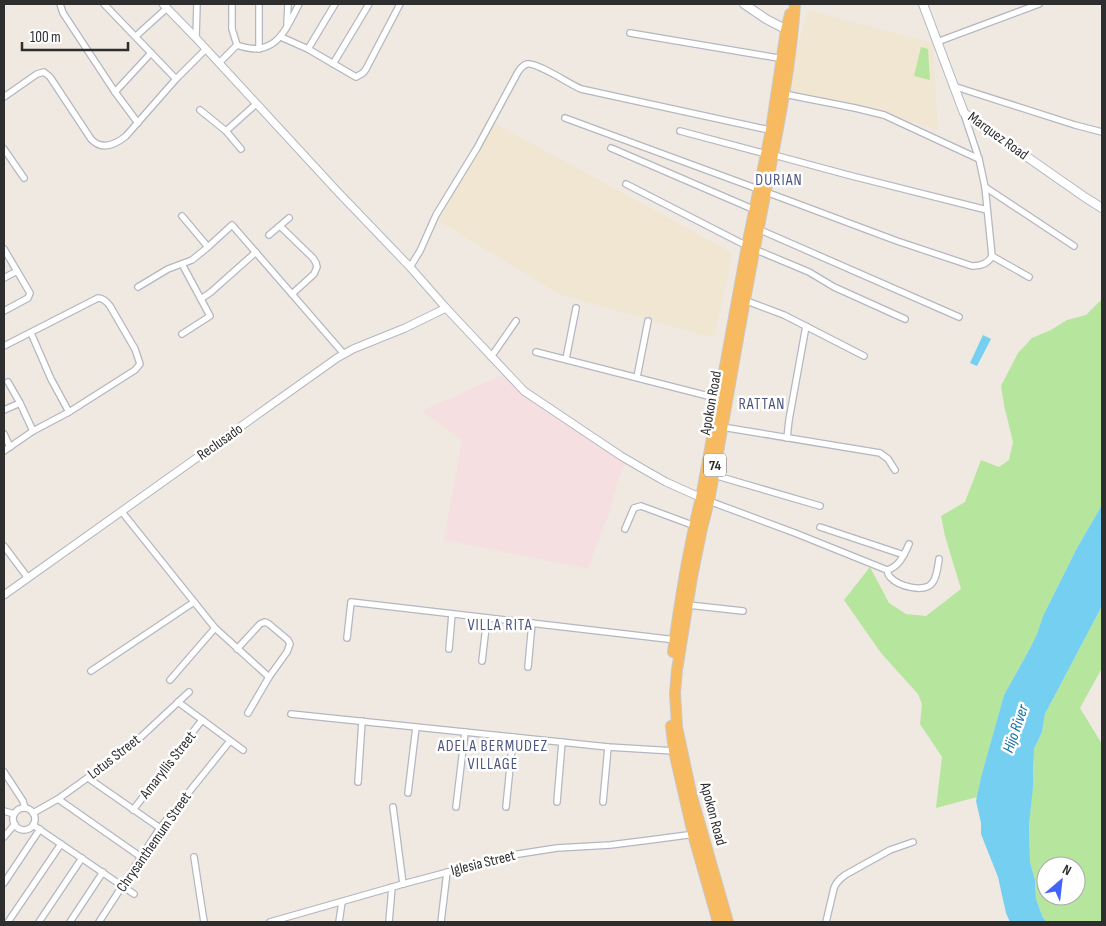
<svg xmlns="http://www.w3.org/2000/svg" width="1106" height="926" viewBox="0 0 1106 926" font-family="'Sofia Sans Condensed',sans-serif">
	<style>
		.education { fill: #f0e6d1 }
		.medical { fill: #f5dfe0 }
		.green { fill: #b6e59e; fill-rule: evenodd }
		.water { fill: #75cff0 }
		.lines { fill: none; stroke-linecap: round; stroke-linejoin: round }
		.minor-casing { stroke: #b4b7c1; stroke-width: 8 }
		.tertiary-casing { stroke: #b4b7c1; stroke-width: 9 }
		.secondary-casing { stroke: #b4b7c1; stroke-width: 10 }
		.trunk-casing { stroke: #c9c9c9; stroke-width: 12 }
		.minor { stroke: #fff; stroke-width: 5.5 }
		.tertiary { stroke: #fff; stroke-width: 7 }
		.secondary { stroke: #fff; stroke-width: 8 }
		.trunk { stroke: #f8ba60; stroke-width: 10 }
		.labels { text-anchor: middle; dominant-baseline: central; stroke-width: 5; stroke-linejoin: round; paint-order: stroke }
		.shield { fill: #fff; stroke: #6d6d6d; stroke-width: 1 }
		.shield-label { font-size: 14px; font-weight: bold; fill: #2e2e2e }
		.street-label { font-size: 15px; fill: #2e2e2e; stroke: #fff }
		.neighbourhood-label { font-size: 16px; letter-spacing: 1px; fill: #4d5680; stroke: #fff }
		.water-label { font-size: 16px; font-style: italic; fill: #0d6fa3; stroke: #fff }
	</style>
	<rect width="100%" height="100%" fill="#efe9e1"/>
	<!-- education -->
	<g class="education">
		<polygon points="808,10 933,43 938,130 894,116 785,92"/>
		<polygon points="487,119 729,251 732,256 715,335 709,337 559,294 439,221"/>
	</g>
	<!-- medical -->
	<polygon class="medical" points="502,375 526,397 626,464 619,477 610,511 593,554 589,569 444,540 462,440 422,411"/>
	<!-- green -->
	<g class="green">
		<polygon points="921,47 928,49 930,80 914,76"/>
		<polygon points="1102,299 1102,505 1077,548 1043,616 1037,634 1028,652 1004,695 981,777 977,797 936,808 942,757 920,724 922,704 918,694 881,653 844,600 870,567 889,603 906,614 926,616 961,589 945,536 941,516 965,502 981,460 999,467 1009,460 1013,442 1004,405 1001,386 1018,353 1032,338 1051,330 1067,320 1086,315"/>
		<path d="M1102,606v62l-22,40 22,36v178h-55l-4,-4 -7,-19 -1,-19 -5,-18 -1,-37 5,-57v-19l8,-17 3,-18zM1046,866h30v30h-30z"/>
	</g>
	<!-- water -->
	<g class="water">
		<polygon points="983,335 991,339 977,366 970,363"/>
		<polygon points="1102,505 1102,606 1045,714 1042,732 1034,749 1033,787 1029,825 1030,862 1035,880 1036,899 1043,918 1047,922 1010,922 1006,913 998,877 981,834 981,823 976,801 981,777 1004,695 1028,652 1037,634 1043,616 1077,548"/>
	</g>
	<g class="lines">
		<!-- minor casing -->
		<g class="minor-casing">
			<g id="minor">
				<polyline points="60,4 63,13 115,92 138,123"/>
				<polyline points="104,4 176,79"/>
				<path d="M232,4v25l5,16c38,14 48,-14 62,-41"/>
				<polyline points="259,4 259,49"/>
				<polyline points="287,24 288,4"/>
				<polyline points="630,33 784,59"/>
				<polyline points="136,36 167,8"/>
				<polyline points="281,37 308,49 356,77 363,73 366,69 400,4"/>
				<polyline points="196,38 197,4"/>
				<polyline points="937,42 1039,4"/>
				<polyline points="308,49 335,4"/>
				<polyline points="219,63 237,45"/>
				<polyline points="333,64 369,4"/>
				<polyline points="953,86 1075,125 1102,132"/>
				<polyline points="115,92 151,53"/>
				<polyline points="784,94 855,108 884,115 979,159"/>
				<path d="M4,97l33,-23 7,-2 6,5 41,62c11,12 24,6 35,-3l50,-57 30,-30"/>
				<polyline points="200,110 226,131 241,149"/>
				<polyline points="964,114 979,159 985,187 992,256 1029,277"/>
				<polyline points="565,118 758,189"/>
				<polyline points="226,131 256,104"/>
				<polyline points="680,131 766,154"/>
				<polyline points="611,148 755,210"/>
				<polyline points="4,149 24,178"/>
				<polyline points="774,155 848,175 987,210"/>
				<polyline points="626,184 747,246"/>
				<polyline points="985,187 1074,246"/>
				<path d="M766,192l131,49 75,25c9,0 16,-2 20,-10"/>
				<polyline points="182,216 208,247"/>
				<polyline points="280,226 313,258 316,263 317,267 314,274 292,294"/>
				<polyline points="758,229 959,317"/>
				<polyline points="269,235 289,218"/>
				<polyline points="4,249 30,293 28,298 4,311"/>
				<polyline points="754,249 809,272 834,287 905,319"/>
				<polyline points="182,264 210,316 182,334"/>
				<path d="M410,267l10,-16 16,-36 41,-67 41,-76c2,-3 5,-7 9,-8 10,-2 42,20 54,25l193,42"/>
				<polyline points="4,278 17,271"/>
				<polyline points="138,287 168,269 192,260 208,247 232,225 344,354"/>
				<polyline points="201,299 211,292 256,252"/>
				<polyline points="744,300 784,315 864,356"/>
				<polyline points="31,333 51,379 69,412"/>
				<path d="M4,346l94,-48c5,0 9,4 12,8l25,43 5,15 -5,6 -66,42 -36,19 -29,20"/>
				<polyline points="536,352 720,399"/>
				<polyline points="491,357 516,321"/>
				<polyline points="566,359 576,308"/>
				<polyline points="637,377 648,321"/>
				<polyline points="8,382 20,403 33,431"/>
				<polyline points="4,410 20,403"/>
				<polyline points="722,427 880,453 888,459 895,470"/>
				<polyline points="4,434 10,447"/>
				<polyline points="787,438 789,420 806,326"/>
				<polyline points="714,475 820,506"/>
				<path d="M709,501l86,32 92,37c12,-3 17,-15 22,-26"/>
				<polyline points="122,512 215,628 269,677"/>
				<polyline points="820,527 904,555"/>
				<polyline points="625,529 634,508 641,506 695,526"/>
				<polyline points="4,546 28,578"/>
				<path d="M887,570c1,3 1,5 3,7 8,9 35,17 43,5 4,-6 5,-16 6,-23"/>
				<polyline points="688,605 743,611"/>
				<polyline points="347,638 351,602 676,640"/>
				<polyline points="237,649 260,624 265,622 269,624 288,640 290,644 287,652 269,677 248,713"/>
				<polyline points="449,649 452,614"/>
				<polyline points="482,661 487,618"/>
				<polyline points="528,667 532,623"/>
				<polyline points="91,671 194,602"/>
				<polyline points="170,680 215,628"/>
				<polyline points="178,702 243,750"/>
				<polyline points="291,714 608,747 674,751"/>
				<polyline points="4,772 23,801 25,808"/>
				<polyline points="88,778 160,828"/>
				<polyline points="358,782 362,721"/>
				<polyline points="408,793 416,727"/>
				<polyline points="58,799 141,857"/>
				<polyline points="557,802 562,742"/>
				<polyline points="603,802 608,747"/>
				<polyline points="393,807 403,884"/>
				<polyline points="456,807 465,732"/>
				<polyline points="506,807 513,737"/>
				<circle cx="24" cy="819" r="11"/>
				<polyline points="133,810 202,720"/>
				<polyline points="4,811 14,814"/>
				<polyline points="33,813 58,799 129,748 189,692"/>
				<polyline points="33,825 134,894"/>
				<polyline points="4,837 15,824"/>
				<polyline points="194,857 204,922"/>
				<polyline points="4,883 40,829"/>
				<polyline points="8,922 61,844"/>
				<polyline points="39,922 82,858"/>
				<polyline points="70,922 103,872"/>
				<polyline points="99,922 141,857 160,828 230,741"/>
				<polyline points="270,922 403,884 512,855 557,848 610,845 650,840 695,834"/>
				<polyline points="339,922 342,902"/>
				<polyline points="389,922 392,887"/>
				<polyline points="441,922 447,872"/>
				<path d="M826,922l8,-34c2,-6 6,-9 11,-13l45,-25 23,-8"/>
			</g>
		</g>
		<!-- tertiary casing -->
		<g class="tertiary-casing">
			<g id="tertiary">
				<polyline points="163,4 196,38 338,192 410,267 446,308 524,391 621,456 645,470 666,482 704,499"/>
				<polyline points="4,595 337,358 353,349 405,328 446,308"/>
			</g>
		</g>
		<!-- secondary casing -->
		<g class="secondary-casing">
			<g id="secondary">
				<polyline points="744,4 766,19 789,31"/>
				<polyline points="923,4 964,113 1086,198 1102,208"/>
			</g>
		</g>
		<!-- trunk casing -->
		<g class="trunk-casing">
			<g id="trunk">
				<path d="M673,652c7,-52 15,-103 28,-154l46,-252 24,-116 15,-100 4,-16"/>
				<polyline points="671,726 674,751 693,834 718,922"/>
				<path d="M728,922l-36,-125 -15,-70 -2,-34 2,-23 15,-93 10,-49 7,-27c17,-90 31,-180 49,-269 14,-76 32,-151 37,-228"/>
			</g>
		</g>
		<!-- minor -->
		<use href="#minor" class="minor"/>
		<!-- tertiary -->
		<use href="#tertiary" class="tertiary"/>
		<!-- secondary -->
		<use href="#secondary" class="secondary"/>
		<!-- trunk -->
		<use href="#trunk" class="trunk"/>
	</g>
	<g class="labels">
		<!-- shield labels -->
		<rect class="shield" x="704" y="453.5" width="22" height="23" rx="4"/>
		<g class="shield-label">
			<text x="715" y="465">74</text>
		</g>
		<!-- street labels -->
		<g class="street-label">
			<text transform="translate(998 136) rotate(36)">Marquez Road</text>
			<text transform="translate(711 403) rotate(-80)">Apokon Road</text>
			<text transform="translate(220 442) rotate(-35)">Reclusado</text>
			<text transform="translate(114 757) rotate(-38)">Lotus Street</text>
			<text transform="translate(168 765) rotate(-52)">Amaryllis Street</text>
			<text transform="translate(713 814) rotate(75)">Apokon Road</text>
			<text transform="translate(154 842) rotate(-55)">Chrysanthemum Street</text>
			<text transform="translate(483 863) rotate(-14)">Iglesia Street</text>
		</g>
		<!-- neighbourhood labels -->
		<g class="neighbourhood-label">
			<text x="779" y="180">DURIAN</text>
			<text x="762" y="404">RATTAN</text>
			<text x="500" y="625">VILLA RITA</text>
			<text x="493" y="746">ADELA BERMUDEZ<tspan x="493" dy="18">VILLAGE</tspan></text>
		</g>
		<!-- water labels -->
		<g class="water-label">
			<text transform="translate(1016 729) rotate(-71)">Hijo River</text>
		</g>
	</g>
	<!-- border -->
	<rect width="1106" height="926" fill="none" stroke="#2e2e2e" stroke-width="10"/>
	<!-- north arrow -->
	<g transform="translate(1061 881) rotate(28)"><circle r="24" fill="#ffffff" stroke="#ababab"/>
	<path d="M0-4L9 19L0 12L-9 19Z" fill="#4264fb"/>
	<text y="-8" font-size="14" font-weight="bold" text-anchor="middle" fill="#2e2e2e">N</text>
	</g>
	<!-- scale -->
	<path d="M22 42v8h106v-8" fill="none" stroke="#2e2e2e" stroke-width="2.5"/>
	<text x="30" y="42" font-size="15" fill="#2e2e2e" stroke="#ffffff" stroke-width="4" paint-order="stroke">100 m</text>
</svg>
